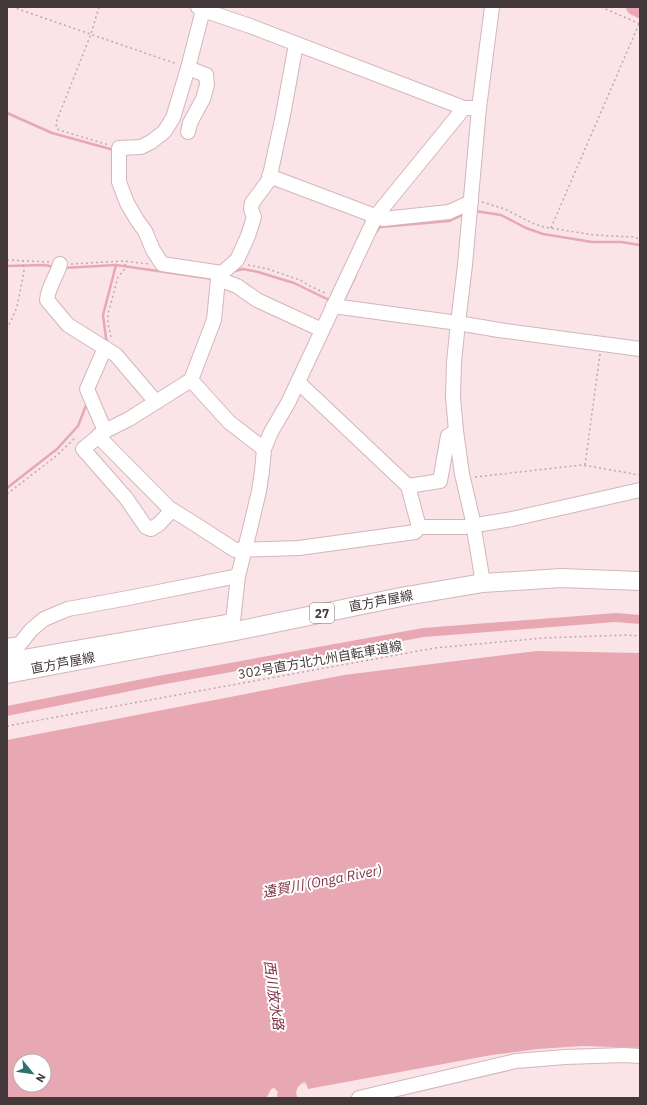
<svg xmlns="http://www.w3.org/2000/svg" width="647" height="1105" viewBox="0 0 647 1105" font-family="'IBM Plex Sans','Noto Sans JP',sans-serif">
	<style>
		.water { fill: #e8a8b3; fill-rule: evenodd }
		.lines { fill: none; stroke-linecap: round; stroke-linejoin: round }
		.stream { stroke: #e8a8b3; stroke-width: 2.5 }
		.river { stroke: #e8a8b3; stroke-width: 16 }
		.minor-casing { stroke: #d2b6bb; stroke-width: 16 }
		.major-casing { stroke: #d2b6bb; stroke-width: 20 }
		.path { stroke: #bca9ad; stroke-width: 1.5; stroke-dasharray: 2 3; stroke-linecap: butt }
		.minor { stroke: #fff; stroke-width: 14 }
		.major { stroke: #fff; stroke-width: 18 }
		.labels { text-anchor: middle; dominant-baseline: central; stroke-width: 4; stroke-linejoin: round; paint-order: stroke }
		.shield { fill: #fff; stroke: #7b7475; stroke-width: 1 }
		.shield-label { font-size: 12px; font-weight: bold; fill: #43383a }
		.street-label { font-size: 13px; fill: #43383a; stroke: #fff }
		.water-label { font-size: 14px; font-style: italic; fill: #813447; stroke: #fff }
	</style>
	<rect width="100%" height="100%" fill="#fbe4e8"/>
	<!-- water -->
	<g class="water">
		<polygon points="616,613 640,615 640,624 615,622 424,637 160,685 7,716 7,706 158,676 423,628"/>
		<path d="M537,651l103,2v395l-57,-2 -45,3 -46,6 -184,34 -3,-8 -1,4 -1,-3 -6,6v3h-1l1,7h-19l-1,-3 1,-3 -4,-4 -3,1 -4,8 -6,1h-254v-358l337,-65zM20,1061h24v24h-24z"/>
	</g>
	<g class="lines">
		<!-- stream -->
		<g class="stream">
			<polyline points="7,113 52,133 114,150"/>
			<polyline points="475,211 501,215 526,228 543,234 592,242 621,242 640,245"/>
			<polyline points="376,232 380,227 449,221 464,214"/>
			<polyline points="7,266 45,265 54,267"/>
			<polyline points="63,268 116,265 213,279"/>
			<polyline points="231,272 243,269 258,272 294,283 327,299 332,300"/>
			<polyline points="343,302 356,275"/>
			<polyline points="108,344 106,338 103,315 116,265"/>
			<polyline points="7,488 57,449 78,426 87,403"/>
		</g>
		<!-- river -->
		<polyline class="river" points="634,7 640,10"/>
		<!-- minor casing -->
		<g class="minor-casing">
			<g id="minor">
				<polyline points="198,7 203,10 250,26 464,108 473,108"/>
				<polyline points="203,10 188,68 173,118 164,132 151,142 141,147 119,148 119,182 127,203 137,220 145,231 153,250 162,264 222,273 218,279 214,320 191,380 229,422 264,449"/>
				<polyline points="188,132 190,123 203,99 207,85 206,75 188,68"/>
				<polyline points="269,176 383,219 449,212 471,202"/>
				<path d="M60,264c-3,12 -12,23 -13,36l21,25 48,30 40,47"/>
				<polyline points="222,273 237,260 248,236 254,217 251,209 252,203 269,180 283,115 296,44"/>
				<polyline points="218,279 237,286 257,300 322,330"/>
				<polyline points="333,306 458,323 499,330 640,349"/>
				<polyline points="105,348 87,389 105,431"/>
				<polyline points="298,382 408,486 419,527"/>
				<polyline points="98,436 169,508 187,519 235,550 299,548 415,532 419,527 465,527"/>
				<polyline points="408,486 440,481 448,436 456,431"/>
				<polyline points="172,510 159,524 151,529 146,527 126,498 83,449 105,431 129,419 191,380"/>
				<polyline points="482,524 512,519 640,490"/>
				<polyline points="483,583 472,517 462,474 456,431 453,397 454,362 458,323 465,265 479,108 492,7"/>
				<polyline points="236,631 233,621 238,576 250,529 259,491 262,471 264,449 271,432 288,403 376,216 464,108"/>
				<polyline points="7,646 20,644 31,630 44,619 68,609 128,598 238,576"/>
				<polyline points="7,660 233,621"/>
				<polyline points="359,1098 516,1061 565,1057 624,1055 640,1056"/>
			</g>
		</g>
		<!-- major casing -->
		<g class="major-casing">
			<polyline id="major" points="7,674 236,631 406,596 483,583 561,578 640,581"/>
		</g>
		<!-- path -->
		<g class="path">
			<polyline points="12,7 177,64"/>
			<polyline points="99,7 91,34 57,120 56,127 59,130 109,145"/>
			<polyline points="601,7 640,24"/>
			<polyline points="482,202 505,209 532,223 544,227 594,235 633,237 640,239"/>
			<polyline points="551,228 639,24"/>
			<polyline points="7,260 49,262"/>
			<polyline points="71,264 124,261 149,264"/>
			<polyline points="248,265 268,269 300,280 308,285 327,294"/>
			<polyline points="7,329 17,307 24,272 23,261"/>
			<polyline points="111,337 108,323 108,314 118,277 124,270 126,261"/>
			<polyline points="585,465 600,354"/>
			<polyline points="475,477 582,465 640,475"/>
			<polyline points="7,494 55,457 75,438 75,439"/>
			<polyline points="7,726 435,648 543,638 626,635 640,636"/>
		</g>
		<!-- minor -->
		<use href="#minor" class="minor"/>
		<!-- major -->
		<use href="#major" class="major"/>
	</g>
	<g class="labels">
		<!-- shield labels -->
		<rect class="shield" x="310" y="603" width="24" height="20" rx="3"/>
		<g class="shield-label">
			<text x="322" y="613">27</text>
		</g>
		<!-- street labels -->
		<g class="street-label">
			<text transform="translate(381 601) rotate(-11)">直方芦屋線</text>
			<text transform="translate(320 660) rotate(-10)">302号直方北九州自転車道線</text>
			<text transform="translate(63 663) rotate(-11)">直方芦屋線</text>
		</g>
		<!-- water labels -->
		<g class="water-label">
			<text transform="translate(322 881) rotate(-11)">遠賀川 (Onga River)</text>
			<text transform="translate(274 995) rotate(82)">西川放水路</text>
		</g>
	</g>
	<!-- border -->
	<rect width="647" height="1105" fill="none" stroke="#43383a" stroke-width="16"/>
	<!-- north arrow -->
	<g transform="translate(32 1073) rotate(119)"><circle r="19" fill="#ffffff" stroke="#b4afb0"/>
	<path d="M0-3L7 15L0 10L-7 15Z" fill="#2b746d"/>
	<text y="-6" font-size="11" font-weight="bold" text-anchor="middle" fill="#43383a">N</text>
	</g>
</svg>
